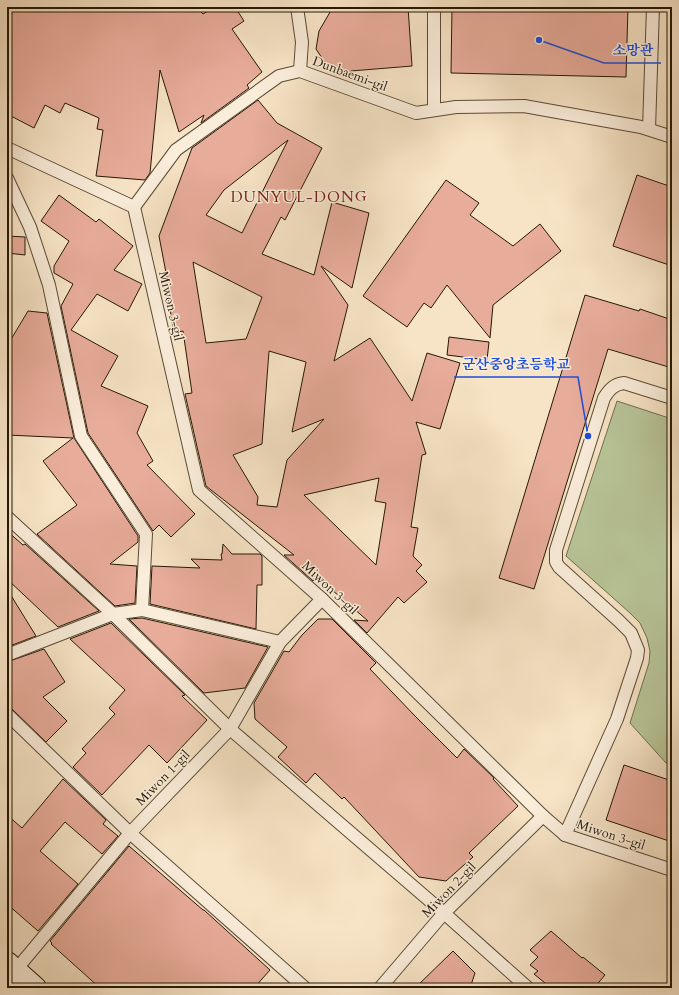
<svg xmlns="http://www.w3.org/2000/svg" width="679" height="995" viewBox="0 0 679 995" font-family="Cardo,'Noto Serif KR',serif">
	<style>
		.green { fill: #b8c598; stroke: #6e6e4f }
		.building { fill: #e8ac9a; stroke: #251806; fill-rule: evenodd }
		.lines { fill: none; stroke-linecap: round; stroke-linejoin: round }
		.lane-casing { stroke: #5a4b36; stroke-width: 14 }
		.secondary-casing { stroke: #251806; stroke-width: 24 }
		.lane { stroke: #faedda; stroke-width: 12 }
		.secondary { stroke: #faedda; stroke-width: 22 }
		.labels { text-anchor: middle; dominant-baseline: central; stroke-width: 3; stroke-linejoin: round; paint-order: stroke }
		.street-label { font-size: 13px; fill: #251806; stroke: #faedda }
		.quarter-label { font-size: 15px; letter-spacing: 1px; fill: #7a1f14; stroke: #faedda }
		.leader { fill: none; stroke: #1d4ed8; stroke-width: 1.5 }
		.callout-dot { fill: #1d4ed8; stroke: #faedda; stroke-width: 1.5 }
		.callout-label { font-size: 14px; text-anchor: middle; font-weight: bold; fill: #1d4ed8; stroke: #faedda; stroke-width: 3; stroke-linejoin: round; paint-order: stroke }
	</style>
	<rect width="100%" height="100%" fill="#f7e4c6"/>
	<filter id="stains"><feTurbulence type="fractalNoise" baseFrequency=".005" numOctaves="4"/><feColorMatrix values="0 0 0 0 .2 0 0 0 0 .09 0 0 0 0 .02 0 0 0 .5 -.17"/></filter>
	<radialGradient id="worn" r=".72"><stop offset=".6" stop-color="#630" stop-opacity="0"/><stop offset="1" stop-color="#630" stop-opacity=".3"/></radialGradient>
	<!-- green -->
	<polygon class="green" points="617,401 672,419 672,761 666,763 630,723 649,663 650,651 647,638 640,623 630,613 566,556"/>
	<!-- building -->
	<g class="building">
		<polygon points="7,7 196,7 203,14 215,7 235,7 244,21 232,29 262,72 247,85 249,88 201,123 204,115 179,132 160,70 150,173 145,180 96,176 103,130 97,129 99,118 65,103 60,113 45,105 34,128 7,114"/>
		<polygon points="333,7 408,7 412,66 351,71 351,73 330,70 316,49 319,31"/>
		<polygon points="452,7 628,7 626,77 451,73"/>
		<path d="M258,100l19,23 45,25 -37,72 -4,-3 -19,37 52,21 18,-73 37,11 -17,75 -31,-22 27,39 -14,56 36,-23 42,63 15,-48 33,10 -20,66 -24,-7 10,32 -4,1 -11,72 7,1 -5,28 9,9 -6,6 11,11 -23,21 -6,-6 -31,36 -13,-13 14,1 -51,-44 -4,4 -29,-26h10l-88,-69 -21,-92 7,-1 -9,-62 -9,2 -9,-54 2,-1 -8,-42 33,-88zM288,140l-46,93 -36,-18 18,-25zM193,262l69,35 -16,42 -40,4zM269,351l37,11 -14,70 32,-13 -37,41 -10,47 -20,-2 1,-8 -25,-42 29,-11zM379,478l-4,23 11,2 -10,62 -72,-70z"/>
		<polygon points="637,175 672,187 672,266 613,246"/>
		<polygon points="446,180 479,203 470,215 513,246 540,224 561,251 493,305 490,338 447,285 431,308 424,303 407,327 363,296"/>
		<polygon points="59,195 96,222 99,219 133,246 114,270 142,284 128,311 97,294 71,330 118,356 101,386 148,406 137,433 153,461 147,465 195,514 171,537 159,525 153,531 88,433 61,306 73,284 54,273 54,266 69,241 41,221"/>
		<polygon points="7,236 25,237 25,255 7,253"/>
		<polygon points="585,295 639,311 640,309 672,320 672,368 608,349 534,589 499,578"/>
		<polygon points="28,311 47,313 74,438 138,536 138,542 110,564 137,566 135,603 115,606 37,534 77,505 43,461 73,438 7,435 7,346"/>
		<polygon points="449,337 489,342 487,360 447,355"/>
		<polygon points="7,531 23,545 25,544 99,611 58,627 7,579"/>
		<polygon points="223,544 232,554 260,554 262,556 262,585 257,585 256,629 150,604 152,566 200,568 191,559 222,560 221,554 222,554"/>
		<polygon points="7,589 36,636 7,647"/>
		<polygon points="142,618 268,647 245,688 204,693 129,619"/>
		<polygon points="318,619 332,619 376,663 370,669 415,716 457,758 464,749 494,778 493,779 518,806 469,853 473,857 446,881 419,877 344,797 342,799 315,773 306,783 278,757 287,747 255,719 254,703 284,651 289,652 302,635"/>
		<polygon points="111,623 185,695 182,696 207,720 167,763 149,745 102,795 73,767 86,753 82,749 115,714 109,708 125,690 70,639"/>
		<polygon points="44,649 65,682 43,697 67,721 46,742 12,709 7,707 7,662"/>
		<polygon points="624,765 672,781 672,842 606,820"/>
		<polygon points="63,779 106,820 103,824 118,836 102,854 65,822 40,851 78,884 38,931 7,904 7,815 22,828"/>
		<polygon points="129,846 203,910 204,910 270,970 254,988 100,988 51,944 52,943 50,941"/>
		<polygon points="551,931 582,958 583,957 605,975 594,988 551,988 534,974 538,971 530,965 538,957 530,950"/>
		<polygon points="453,951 475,973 470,988 415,988"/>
	</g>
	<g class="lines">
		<!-- lane casing -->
		<g class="lane-casing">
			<g id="lane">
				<polyline points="297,7 302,42 300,71"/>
				<polyline points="434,110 434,7"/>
				<polyline points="649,129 653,7"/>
				<polyline points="7,148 134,207"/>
				<polyline points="7,178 30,227 49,285 81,436 146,534 142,610"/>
				<polyline points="134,207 199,490 322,599 543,816 565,835 672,870"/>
				<polyline points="134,207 176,150 279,76 300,71 416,113 456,107 524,106 641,127 672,137"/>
				<polyline points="7,517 113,614 230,729 444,913 528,988"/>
				<polyline points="7,655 113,614 142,610 280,642"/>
				<polyline points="7,714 130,833 305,988"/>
				<path d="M565,835l52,-116 20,-61 1,-8 -7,-17 -12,-12 -60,-54 -3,-5v-12l48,-152c5,-8 10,-14 20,-15l48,15"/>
				<polyline points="15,971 130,833 230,729 280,642 322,599"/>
				<polyline points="380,988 444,913 543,816"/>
			</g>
		</g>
		<!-- secondary casing -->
		<g class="secondary-casing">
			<polyline id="secondary" points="7,963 35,988"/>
		</g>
		<!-- lane -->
		<use href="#lane" class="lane"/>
		<!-- secondary -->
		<use href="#secondary" class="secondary"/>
	</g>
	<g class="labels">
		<!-- street labels -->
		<g class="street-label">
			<text transform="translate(350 74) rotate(20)">Dunbaemi-gil</text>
			<text transform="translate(171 306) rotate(77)">Miwon 3-gil</text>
			<text transform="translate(330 588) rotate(43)">Miwon 3-gil</text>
			<text transform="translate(163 778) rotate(-46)">Miwon 1-gil</text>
			<text transform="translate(611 835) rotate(18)">Miwon 3-gil</text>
			<text transform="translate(449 890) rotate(-46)">Miwon 2-gil</text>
		</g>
		<!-- quarter labels -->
		<g class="quarter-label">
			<text x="299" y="197">DUNYUL-DONG</text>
		</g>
	</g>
	<!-- callouts -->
	<path class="leader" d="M539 40L604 63H661M588 436L578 377H454"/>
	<g class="callout-dot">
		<circle cx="539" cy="40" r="4"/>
		<circle cx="588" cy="436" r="4"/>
	</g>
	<g class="callout-label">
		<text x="633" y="55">소망관</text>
		<text x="516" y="369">군산중앙초등학교</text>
	</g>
	<!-- margin -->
	<rect width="679" height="995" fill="none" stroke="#f7e4c6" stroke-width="24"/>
	<rect x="8" y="8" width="663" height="979" fill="none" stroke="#251806" stroke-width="2"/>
	<rect x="12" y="12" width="655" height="971" fill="none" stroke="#251806"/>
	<rect width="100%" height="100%" filter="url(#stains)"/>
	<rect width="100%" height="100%" fill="url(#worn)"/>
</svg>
